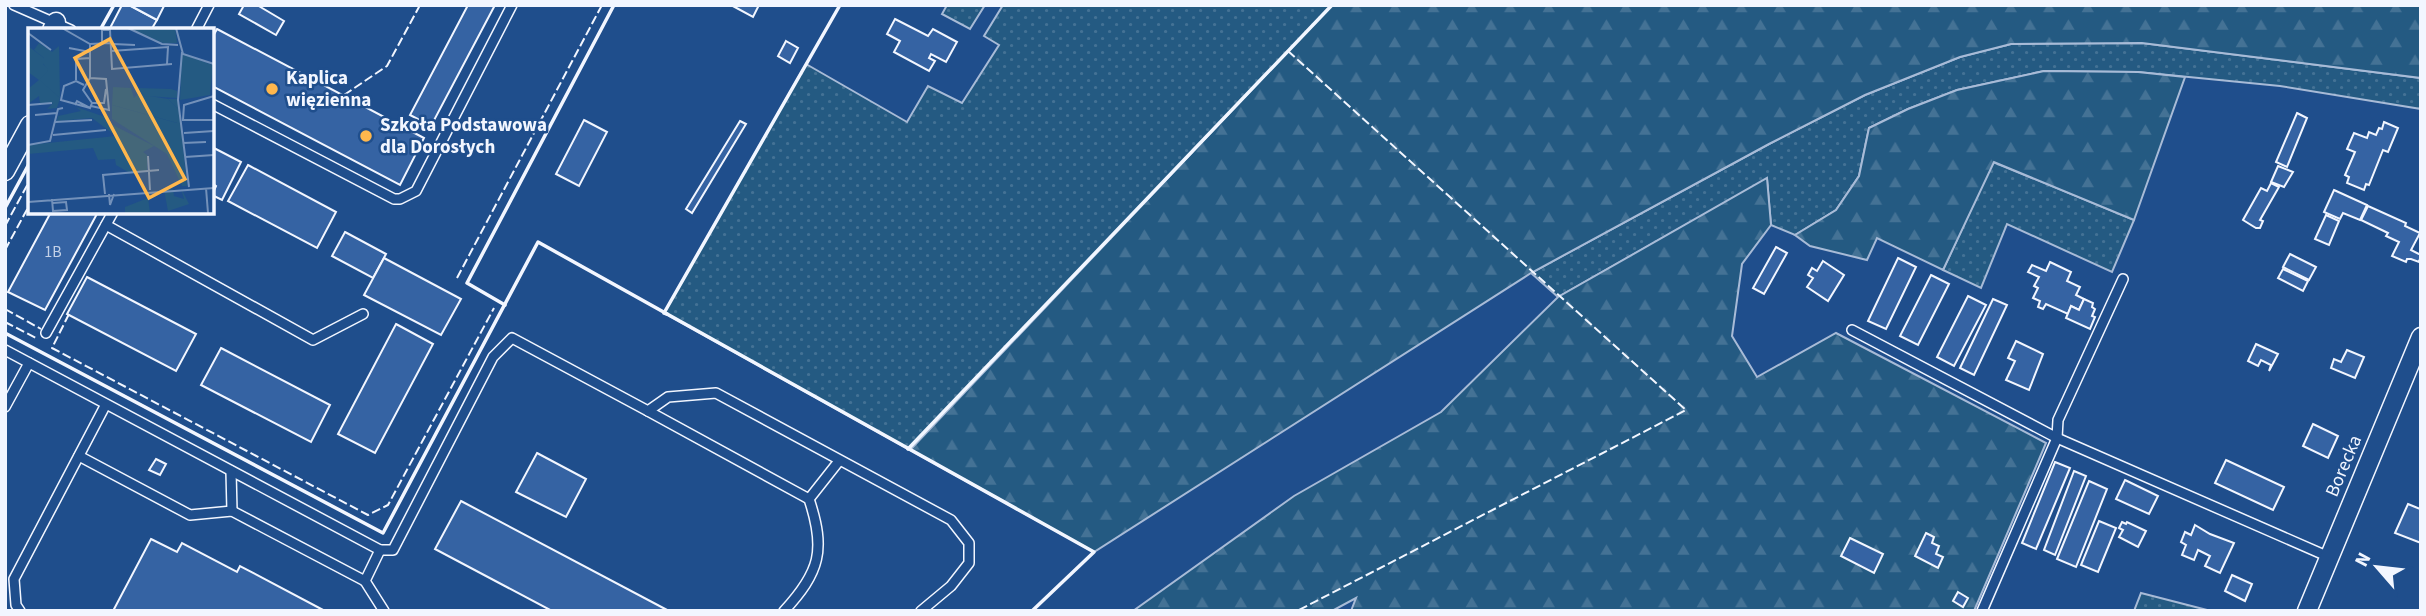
<svg xmlns="http://www.w3.org/2000/svg" width="2426" height="616" viewBox="0 0 2426 616" font-family="'Source Sans 3',sans-serif">
	<style>
		.grass { fill: url(#grass-dots); stroke: #a8bbd7; stroke-width: 2 }
		.forest { fill: url(#forest-firs); stroke: #a8bbd7; stroke-width: 2 }
		.building { fill: #3563a3; stroke: #f2f6ff; stroke-width: 2 }
		.lines { fill: none; stroke-linecap: round; stroke-linejoin: round }
		.lane-casing { stroke: #f2f6ff; stroke-width: 12 }
		.street-casing { stroke: #f2f6ff; stroke-width: 21 }
		.lane { stroke: #1f4e8c; stroke-width: 9 }
		.street { stroke: #1f4e8c; stroke-width: 18 }
		.fence { stroke: #f2f6ff; stroke-width: 2; stroke-dasharray: 9 3.5; stroke-linecap: butt }
		.wall { stroke: #f2f6ff; stroke-width: 3.5 }
		.poi-dot { fill: #ffb74d; stroke: #1f4e8c; stroke-width: 2.5 }
		.labels { text-anchor: middle; dominant-baseline: central; stroke-width: 5; stroke-linejoin: round; paint-order: stroke }
		.number-label { font-size: 16px; fill: #c3d1e8 }
		.poi-label { font-size: 19px; font-weight: bold; fill: #f2f6ff; stroke: #1f4e8c; text-anchor: start }
		.street-label { font-size: 19px; fill: #f2f6ff; stroke: #1f4e8c }
		.inset-road { fill: none; stroke: #7391ba; stroke-width: 2 }
		.view { fill: #ffb74d; fill-opacity: 0.15; stroke: #ffb74d; stroke-width: 3.5 }
		.inset-edge { fill: none; stroke: #f2f6ff; stroke-width: 3.5 }
	</style>
	<defs>
		<pattern id="grass-dots" width="8" height="8" patternUnits="userSpaceOnUse" patternTransform="scale(1.75)"><rect width="8" height="8" fill="#245a82"/><path d="M2 2h.1M6 6h.1" fill="none" stroke="#447295" stroke-width="1.8" stroke-linecap="round"/></pattern>
		<pattern id="forest-firs" width="22" height="20" patternUnits="userSpaceOnUse" patternTransform="scale(1.75)"><rect width="22" height="20" fill="#245a82"/><path d="M5 1l3.5 6h-7zM16 11l3.5 6h-7z" fill="#447295"/></pattern>
	</defs>
	<rect width="100%" height="100%" fill="#1f4e8c"/>
	<!-- grass -->
	<g class="grass">
		<polygon points="947,5 985,5 970,29 942,14"/>
		<polygon points="1003,5 1332,5 910,450 664,313 806,64 907,122 928,86 962,103 999,45 984,36"/>
		<polygon points="2142,43 2421,78 2421,109 2280,86 2138,72 2044,71 1957,90 1908,109 1869,128 1859,176 1836,210 1795,235 1771,225 1767,179 1558,297 1531,273 1769,144 1865,95 1960,57 2011,44"/>
		<polygon points="1993,162 2134,220 2112,272 2007,224 1981,288 1943,270"/>
		<polygon points="2141,593 2211,611 2134,611"/>
	</g>
	<!-- forest -->
	<g class="forest">
		<polygon points="1332,5 2421,5 2421,78 2142,43 2011,44 1960,57 1865,95 1769,144 1531,273 1094,552 910,450"/>
		<polygon points="2044,71 2138,72 2185,77 2134,220 1994,162 1943,270 1877,238 1867,260 1810,246 1795,235 1836,210 1859,176 1869,128 1908,109 1957,90"/>
		<polygon points="1767,178 1771,225 1742,264 1732,336 1757,377 1836,333 2046,443 1974,611 1351,611 1356,598 1332,611 1133,611 1294,496 1441,412 1558,297"/>
	</g>
	<!-- building -->
	<g class="building">
		<polygon points="122,5 129,5 157,20 151,30 109,30"/>
		<polygon points="129,5 164,5 164,6 157,20"/>
		<polygon points="244,5 257,5 284,21 276,35 239,14"/>
		<polygon points="468,5 495,5 431,126 410,115"/>
		<polygon points="731,5 759,5 753,17"/>
		<polygon points="895,19 928,36 933,29 957,42 946,62 931,54 929,58 935,61 929,71 894,52 900,41 887,34"/>
		<polygon points="217,29 424,138 400,185 212,86 212,38"/>
		<polygon points="786,41 798,48 790,63 778,56"/>
		<polygon points="2297,113 2307,118 2287,167 2276,162"/>
		<polygon points="584,120 607,132 579,186 556,174"/>
		<polygon points="740,121 746,124 692,213 686,209"/>
		<polygon points="2384,122 2398,128 2388,152 2383,150 2369,185 2366,184 2364,190 2347,183 2349,177 2345,175 2355,152 2347,149 2354,133 2367,138 2369,132 2376,135 2379,128 2382,129"/>
		<polygon points="212,147 241,162 222,200 212,195 216,186 212,183"/>
		<polygon points="248,165 336,212 317,248 228,201"/>
		<polygon points="2278,166 2293,172 2284,187 2271,182"/>
		<polygon points="2271,183 2279,187 2260,220 2263,221 2260,228 2256,228 2243,220 2261,188 2267,191"/>
		<polygon points="2334,190 2367,205 2360,220 2343,213 2340,219 2324,212"/>
		<polygon points="2368,206 2406,223 2405,226 2420,233 2411,250 2421,255 2419,262 2411,259 2407,259 2406,262 2392,256 2399,242 2386,236 2388,233 2361,220"/>
		<polygon points="51,212 98,212 45,310 8,292"/>
		<polygon points="2326,215 2339,221 2329,245 2315,239"/>
		<polygon points="345,232 386,254 373,278 332,256"/>
		<polygon points="1776,247 1787,253 1764,294 1753,288"/>
		<polygon points="2290,254 2316,267 2309,280 2283,267"/>
		<polygon points="384,258 461,299 441,335 364,295"/>
		<polygon points="1898,258 1916,267 1886,329 1868,321"/>
		<polygon points="1823,261 1844,275 1828,301 1807,287 1813,278 1808,275 1812,268 1817,271"/>
		<polygon points="2050,262 2071,272 2067,281 2080,287 2076,295 2084,299 2079,310 2071,306 2068,314 2046,304 2043,309 2038,307 2040,301 2033,298 2038,288 2034,286 2039,277 2028,272 2032,265 2046,271"/>
		<polygon points="2283,269 2308,281 2303,291 2278,278"/>
		<polygon points="1931,275 1949,284 1918,345 1900,336"/>
		<polygon points="87,277 196,334 176,371 67,314"/>
		<polygon points="1968,296 1986,305 1954,366 1937,357"/>
		<polygon points="1993,299 2007,305 1974,375 1960,368"/>
		<polygon points="2084,299 2093,303 2092,307 2095,309 2092,316 2095,317 2090,329 2066,318 2071,306 2079,310"/>
		<polygon points="396,324 433,344 375,453 338,434"/>
		<polygon points="2016,341 2043,354 2029,390 2006,380 2015,361 2008,358"/>
		<polygon points="2256,344 2278,354 2269,371 2271,365 2261,360 2258,366 2248,361"/>
		<polygon points="221,348 330,405 311,442 201,385"/>
		<polygon points="2347,350 2364,357 2355,378 2331,368 2334,359 2341,362"/>
		<polygon points="2313,424 2338,436 2328,458 2303,446"/>
		<polygon points="537,453 586,479 566,517 516,492"/>
		<polygon points="156,459 166,464 160,475 149,470"/>
		<polygon points="2226,460 2284,487 2273,510 2215,483"/>
		<polygon points="2055,462 2070,468 2036,549 2022,543"/>
		<polygon points="2074,471 2086,476 2055,555 2044,550"/>
		<polygon points="2125,480 2158,496 2149,514 2116,499"/>
		<polygon points="2089,481 2107,489 2076,567 2057,559"/>
		<polygon points="461,501 669,611 552,611 435,549"/>
		<polygon points="2408,504 2420,509 2421,507 2421,543 2395,533"/>
		<polygon points="2099,521 2116,528 2098,572 2081,565"/>
		<polygon points="2122,522 2126,524 2127,522 2146,531 2138,547 2119,537 2123,530 2119,528"/>
		<polygon points="2195,525 2210,534 2234,543 2220,573 2205,566 2210,556 2198,550 2194,560 2182,555 2186,545 2181,542 2185,532 2191,535"/>
		<polygon points="1926,533 1934,537 1932,543 1939,546 1936,554 1943,557 1938,568 1915,556"/>
		<polygon points="1850,538 1883,554 1874,573 1841,556"/>
		<polygon points="151,539 177,552 182,543 237,572 240,566 325,611 113,611"/>
		<polygon points="2232,575 2252,584 2245,601 2225,591"/>
		<polygon points="1958,592 1968,598 1963,607 1953,601"/>
	</g>
	<g class="lines">
		<!-- lane casing -->
		<g class="lane-casing">
			<g id="lane">
				<polyline points="14,5 71,30"/>
				<polyline points="196,30 209,5"/>
				<polyline points="212,104 394,199 400,199 416,191 512,5"/>
				<polyline points="106,225 313,340 363,314"/>
				<polyline points="1852,330 2057,438 2329,557"/>
				<polyline points="46,333 113,212"/>
				<polyline points="5,350 380,550 365,581 384,611"/>
				<polyline points="5,407 29,363"/>
				<path d="M648,411l161,88c17,51 11,73 -25,112"/>
				<polyline points="79,456 190,515 232,511 365,581"/>
				<polyline points="231,471 232,511"/>
				<polyline points="809,499 839,461"/>
				<polyline points="380,550 393,550 493,357 512,338 648,411 668,397 716,393 951,520 969,543 969,563 951,586 921,611"/>
				<polyline points="20,611 16,605 14,579 105,406"/>
				<polyline points="1982,611 2057,438 2058,420 2123,279"/>
			</g>
		</g>
		<!-- street casing -->
		<g class="street-casing">
			<g id="street">
				<polyline points="52,30 56,22"/>
				<polyline points="5,171 30,125"/>
				<polyline points="2307,611 2421,337"/>
			</g>
		</g>
		<!-- lane -->
		<use href="#lane" class="lane"/>
		<!-- street -->
		<use href="#street" class="street"/>
		<!-- fence -->
		<g class="fence">
			<polyline points="1288,51 1686,410 1297,611"/>
			<polyline points="344,95 387,66 420,5"/>
			<polyline points="5,226 30,180"/>
			<polyline points="5,250 30,204"/>
			<polyline points="457,278 602,5"/>
			<polyline points="5,309 41,329"/>
			<polyline points="69,314 52,348 368,515 388,505 494,308"/>
			<polyline points="5,322 36,338"/>
		</g>
		<!-- wall -->
		<g class="wall">
			<polyline points="100,30 114,5"/>
			<polyline points="5,208 30,162"/>
			<polyline points="505,305 467,283 614,5"/>
			<polyline points="667,314 664,313 840,5"/>
			<polyline points="5,333 383,533 538,242 1094,552 1032,611"/>
			<polyline points="908,449 1332,5"/>
		</g>
	</g>
	<!-- markers -->
	<g class="poi-dot">
		<circle cx="272" cy="89" r="7"/>
		<circle cx="366" cy="136" r="7"/>
	</g>
	<g class="labels">
		<!-- number labels -->
		<g class="number-label">
			<text x="53" y="252">1B</text>
		</g>
		<!-- poi labels -->
		<g class="poi-label">
			<text x="286" y="78">Kaplica<tspan x="286" dy="22">więzienna</tspan></text>
			<text x="380" y="125">Szkoła Podstawowa<tspan x="380" dy="22">dla Dorosłych</tspan></text>
		</g>
		<!-- street labels -->
		<g class="street-label">
			<text transform="translate(2344 466) rotate(-67)">Borecka</text>
		</g>
	</g>
	<!-- overview -->
	<g transform="translate(28 28)">
		<rect width="186" height="186" fill="#1f4e8c"/>
		<path d="M101,0h46l2,15h-14zM0,18l16,12 -1,6 6,6 -9,10 20,18 -3,10 -10,1 6,-6h-13l-1,-7 -11,8v-15l11,-9 -11,-8zM85,59l18,1 3,10 4,-4 30,5 9,9v15l-65,-18zM153,160l8,16 -21,7 -4,-21 9,-1 1,7 10,3zM120,170l2,15h-25v-6z" fill="#245a82"/>
		<path d="M11,15l13,9 7,-6 1,52 -21,-18 9,-10 -7,-9 3,-3 -10,-8zM154,26l31,11 -3,30 -30,5zM109,60l34,1 6,2v7l-33,-2zM140,71h9l2,7 8,80h-5l-15,-32 -55,-35v-14l65,18v-15zM48,79l32,11 -1,4 47,24 -11,6 4,3v16l-19,1 -12,-7 -1,-6 -17,1 -5,-12 -65,6v-9l88,-9 -24,-18 -35,3 1,-5 23,-5z" fill="#245a82"/>
		<path class="inset-road" d="M34,0l28,16 21,-1M100,0l34,16 16,1M148,0l7,26 31,10M0,5l23,17M62,16v34l-7,12 9,13M85,16l22,1M74,17v-15h8l2,39 60,-5M41,20l21,4M83,23l57,-4 -1,17M154,24l-4,48 11,87M62,50l16,1 3,31 -18,-4M48,52v-21l14,-1M56,57l-8,-4 -12,5 -3,14 29,8M186,68l-30,9 -1,15h31M0,77l24,-2M47,77l2,-4 13,7 2,-5h12l2,-14M7,87l22,-2M27,94l37,-2M156,105l30,-2M25,107l53,-5M155,115l23,-1M0,117l22,-4 8,-32 5,-1M120,128l2,34M157,129l29,-2M178,160l2,25M77,166l-2,-19 56,-5M81,166l1,11 4,-11M24,171l1,12 14,-1 -1,-8 -13,1M0,174l186,-14"/>
		<path class="view" d="M82,11l75,140 -36,19 -74,-140z"/>
		<rect width="186" height="186" class="inset-edge"/>
	</g>
	<!-- border -->
	<rect width="2426" height="616" fill="none" stroke="#f2f6ff" stroke-width="14"/>
	<!-- north arrow -->
	<g transform="translate(2377 567) rotate(298)" stroke="#1f4e8c" stroke-width="5" paint-order="stroke">
	<path d="M0-5L12 26L0 18L-12 26Z" fill="#f2f6ff"/>
	<text y="-10" font-size="19" font-weight="bold" text-anchor="middle" fill="#f2f6ff">N</text>
	</g>
</svg>
